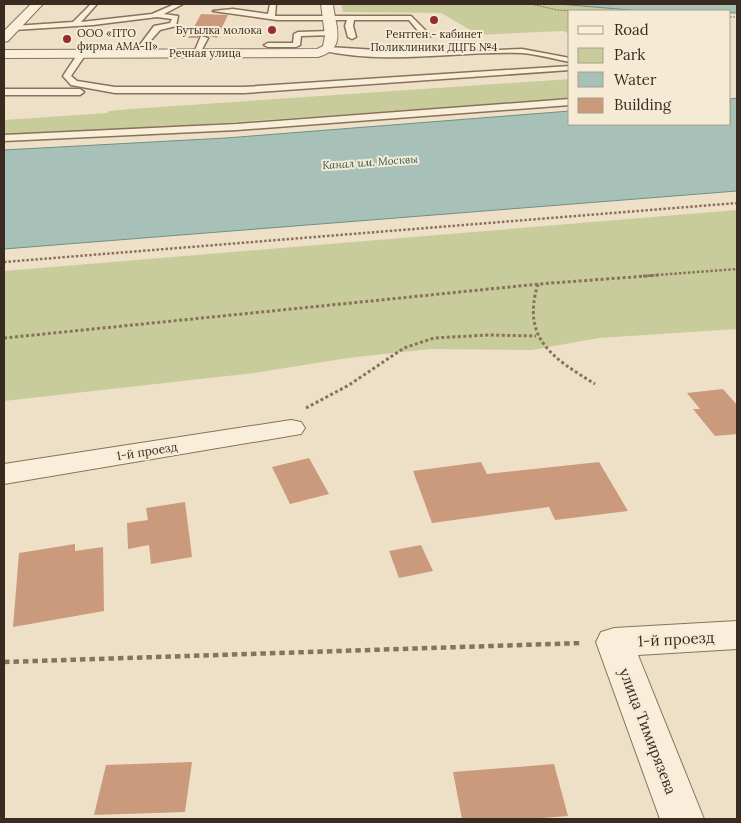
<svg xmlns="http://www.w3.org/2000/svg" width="741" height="823" viewBox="0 0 741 823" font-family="Lora,serif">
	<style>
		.green { fill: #c8cc9a }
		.water { fill: #a7c1b9; stroke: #6e9086 }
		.building { fill: #cb9a7c }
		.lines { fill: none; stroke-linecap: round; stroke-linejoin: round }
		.service-casing { stroke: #89725c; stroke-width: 3 }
		.minor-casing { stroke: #89725c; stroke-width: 2 }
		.path-far3 { stroke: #89725c; stroke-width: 1; stroke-dasharray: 2 1; stroke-linecap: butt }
		.path-far2 { stroke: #89725c; stroke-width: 2.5; stroke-dasharray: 2.5 2; stroke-linecap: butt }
		.path-far1 { stroke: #89725c; stroke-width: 3; stroke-dasharray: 3 2.5; stroke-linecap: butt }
		.path { stroke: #89725c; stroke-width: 4.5; stroke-dasharray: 5.5 4; stroke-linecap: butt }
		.service { fill: #f8eed9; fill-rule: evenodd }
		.minor { fill: #f8eed9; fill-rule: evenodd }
		.poi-dot { fill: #972d32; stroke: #f5ebd5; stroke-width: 2 }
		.labels { text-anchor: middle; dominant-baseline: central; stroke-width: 4; stroke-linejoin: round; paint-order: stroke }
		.far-poi-label { font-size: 11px; fill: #392b1f; stroke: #f5ebd5; text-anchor: end }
		.far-street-label { font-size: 11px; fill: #392b1f; stroke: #f5ebd5 }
		.far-water-label { font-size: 11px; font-style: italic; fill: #2f5954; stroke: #f5ebd5 }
		.street-label { font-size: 12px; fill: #392b1f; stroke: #f5ebd5 }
		.near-street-label { font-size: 15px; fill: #392b1f; stroke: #f5ebd5 }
	</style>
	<rect width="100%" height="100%" fill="#eee0c6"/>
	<!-- green -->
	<g class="green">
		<polygon points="341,4 558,4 642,11 570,11 570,34 563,31 479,35 441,13 343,12"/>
		<polygon points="570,79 570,99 149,128 4,135 4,120 107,113 109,111 130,109"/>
		<polygon points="737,210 737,329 599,338 532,350 430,349 348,358 254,373 4,401 4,271"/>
	</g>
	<!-- water -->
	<g class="water">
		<polygon points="558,4 737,4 737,13 642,11"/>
		<polygon points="737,98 737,191 4,249 4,150 226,138 570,111 570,124 730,124 730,99"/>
	</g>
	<!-- building -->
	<g class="building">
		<polygon points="201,14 228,15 217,38 202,34 198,38 188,38"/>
		<polygon points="723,389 737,405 737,434 715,436 693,409 700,409 687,393"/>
		<polygon points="309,458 329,494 290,504 272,467"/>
		<polygon points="481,462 487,474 599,462 628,511 555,520 549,507 432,523 413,471"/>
		<polygon points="185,502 192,557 151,564 149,545 128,549 127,523 148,520 146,508"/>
		<polygon points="75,544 75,551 103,547 104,611 13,627 19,553"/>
		<polygon points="421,545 433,571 399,578 389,551"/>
		<polygon points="192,762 185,812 94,815 106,765"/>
		<polygon points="554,764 568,816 529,819 462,819 453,772"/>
	</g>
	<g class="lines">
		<!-- service casing -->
		<g class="service-casing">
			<g id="service">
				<polygon points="91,4 97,4 81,22 152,14 175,4 183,4 164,14 178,16 176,26 160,30 137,56 133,54 154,26 170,23 172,19 157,17 93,25 14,30 10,28 14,26 73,22"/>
				<polygon points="270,4 276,4 275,16 411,16 431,36 424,38 409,20 354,20 353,26 356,37 352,39 348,37 345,26 347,20 277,20 213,11 233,9 268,14"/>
				<polygon points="330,31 334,33 333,35 301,36 300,45 296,47 268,47 264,45 268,43 293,43 294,34 298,32"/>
				<polygon points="201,36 208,38 199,55 193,55"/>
				<path d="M328,47l98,6 96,-4 48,9v4c-16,-3 -33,-8 -49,-9 -65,-2 -131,12 -196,-2v-4z"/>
				<polygon points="79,52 86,54 71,76 77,81 115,87 244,87 570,66 570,70 244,93 115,93 71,85 63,76"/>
				<polygon points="4,89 80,89 84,92 80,95 4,95"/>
				<polygon points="570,99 570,105 237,130 4,141 4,135 237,124"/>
			</g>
		</g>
		<!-- minor casing -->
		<g class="minor-casing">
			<g id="minor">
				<polygon points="31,4 43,4 8,41 4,42 4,31"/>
				<path d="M321,4h12c2,22 15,45 -15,53l-314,1v-8l313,-1 6,-3 2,-10z"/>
				<polygon points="291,420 301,422 305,428 301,434 4,484 4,464"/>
				<polygon points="737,621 737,649 638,655 704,819 660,819 596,642 601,632 614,628"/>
			</g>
		</g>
		<!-- path-far3 -->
		<g class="path-far3">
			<polyline points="531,4 557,10 581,11"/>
			<polyline points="730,17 737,17"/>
		</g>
		<!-- path-far2 -->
		<g class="path-far2">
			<polyline points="4,262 737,203"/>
			<polyline points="643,276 737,269"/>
		</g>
		<!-- path-far1 -->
		<g class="path-far1">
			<path d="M538,284c-17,55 15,74 57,100"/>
			<polyline points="4,338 539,284 660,275"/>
			<polyline points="306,408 349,385 404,348 434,338 488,335 536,336"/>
		</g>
		<!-- path -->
		<polyline class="path" points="4,662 583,643"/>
		<!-- service -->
		<use href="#service" class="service"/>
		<!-- minor -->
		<use href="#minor" class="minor"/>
	</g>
	<!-- markers -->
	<g class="poi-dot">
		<circle cx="434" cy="20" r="5"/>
		<circle cx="272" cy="30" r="5"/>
		<circle cx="67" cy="39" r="5"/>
	</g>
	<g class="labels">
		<!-- far-poi labels -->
		<g class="far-poi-label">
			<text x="262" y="30">Бутылка молока</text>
			<text x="77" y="33" text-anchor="start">ООО «ПТО<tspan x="77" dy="13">фирма АМА-II»</tspan></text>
			<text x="434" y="34" text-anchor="middle">Рентген - кабинет<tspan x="434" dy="13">Поликлиники ДЦГБ №4</tspan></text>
		</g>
		<!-- far-street labels -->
		<g class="far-street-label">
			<text x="205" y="53">Речная улица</text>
		</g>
		<!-- far-water labels -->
		<g class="far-water-label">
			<text transform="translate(370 162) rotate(-4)">Канал им. Москвы</text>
		</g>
		<!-- street labels -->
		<g class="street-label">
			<text transform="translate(147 451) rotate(-9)">1-й проезд</text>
		</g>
		<!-- near-street labels -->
		<g class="near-street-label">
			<text transform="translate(676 639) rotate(-3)">1-й проезд</text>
			<text transform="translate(648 731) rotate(69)">улица Тимирязева</text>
		</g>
	</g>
	<!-- border -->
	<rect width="741" height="823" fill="none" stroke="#392b1f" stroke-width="10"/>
	<!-- legend -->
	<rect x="568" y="10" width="162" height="115" fill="#f5ebd5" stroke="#aa9e8c"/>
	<rect x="578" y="26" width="25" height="8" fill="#f8eed9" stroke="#aa9e8c"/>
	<text x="614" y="35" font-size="15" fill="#392b1f">Road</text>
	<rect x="578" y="48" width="25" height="15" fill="#c8cc9a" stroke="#aa9e8c"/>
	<text x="614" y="60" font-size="15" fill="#392b1f">Park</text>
	<rect x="578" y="72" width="25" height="15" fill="#a7c1b9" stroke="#aa9e8c"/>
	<text x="614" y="85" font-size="15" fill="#392b1f">Water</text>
	<rect x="578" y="98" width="25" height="15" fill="#cb9a7c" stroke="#aa9e8c"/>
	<text x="614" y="110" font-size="15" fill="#392b1f">Building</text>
</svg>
